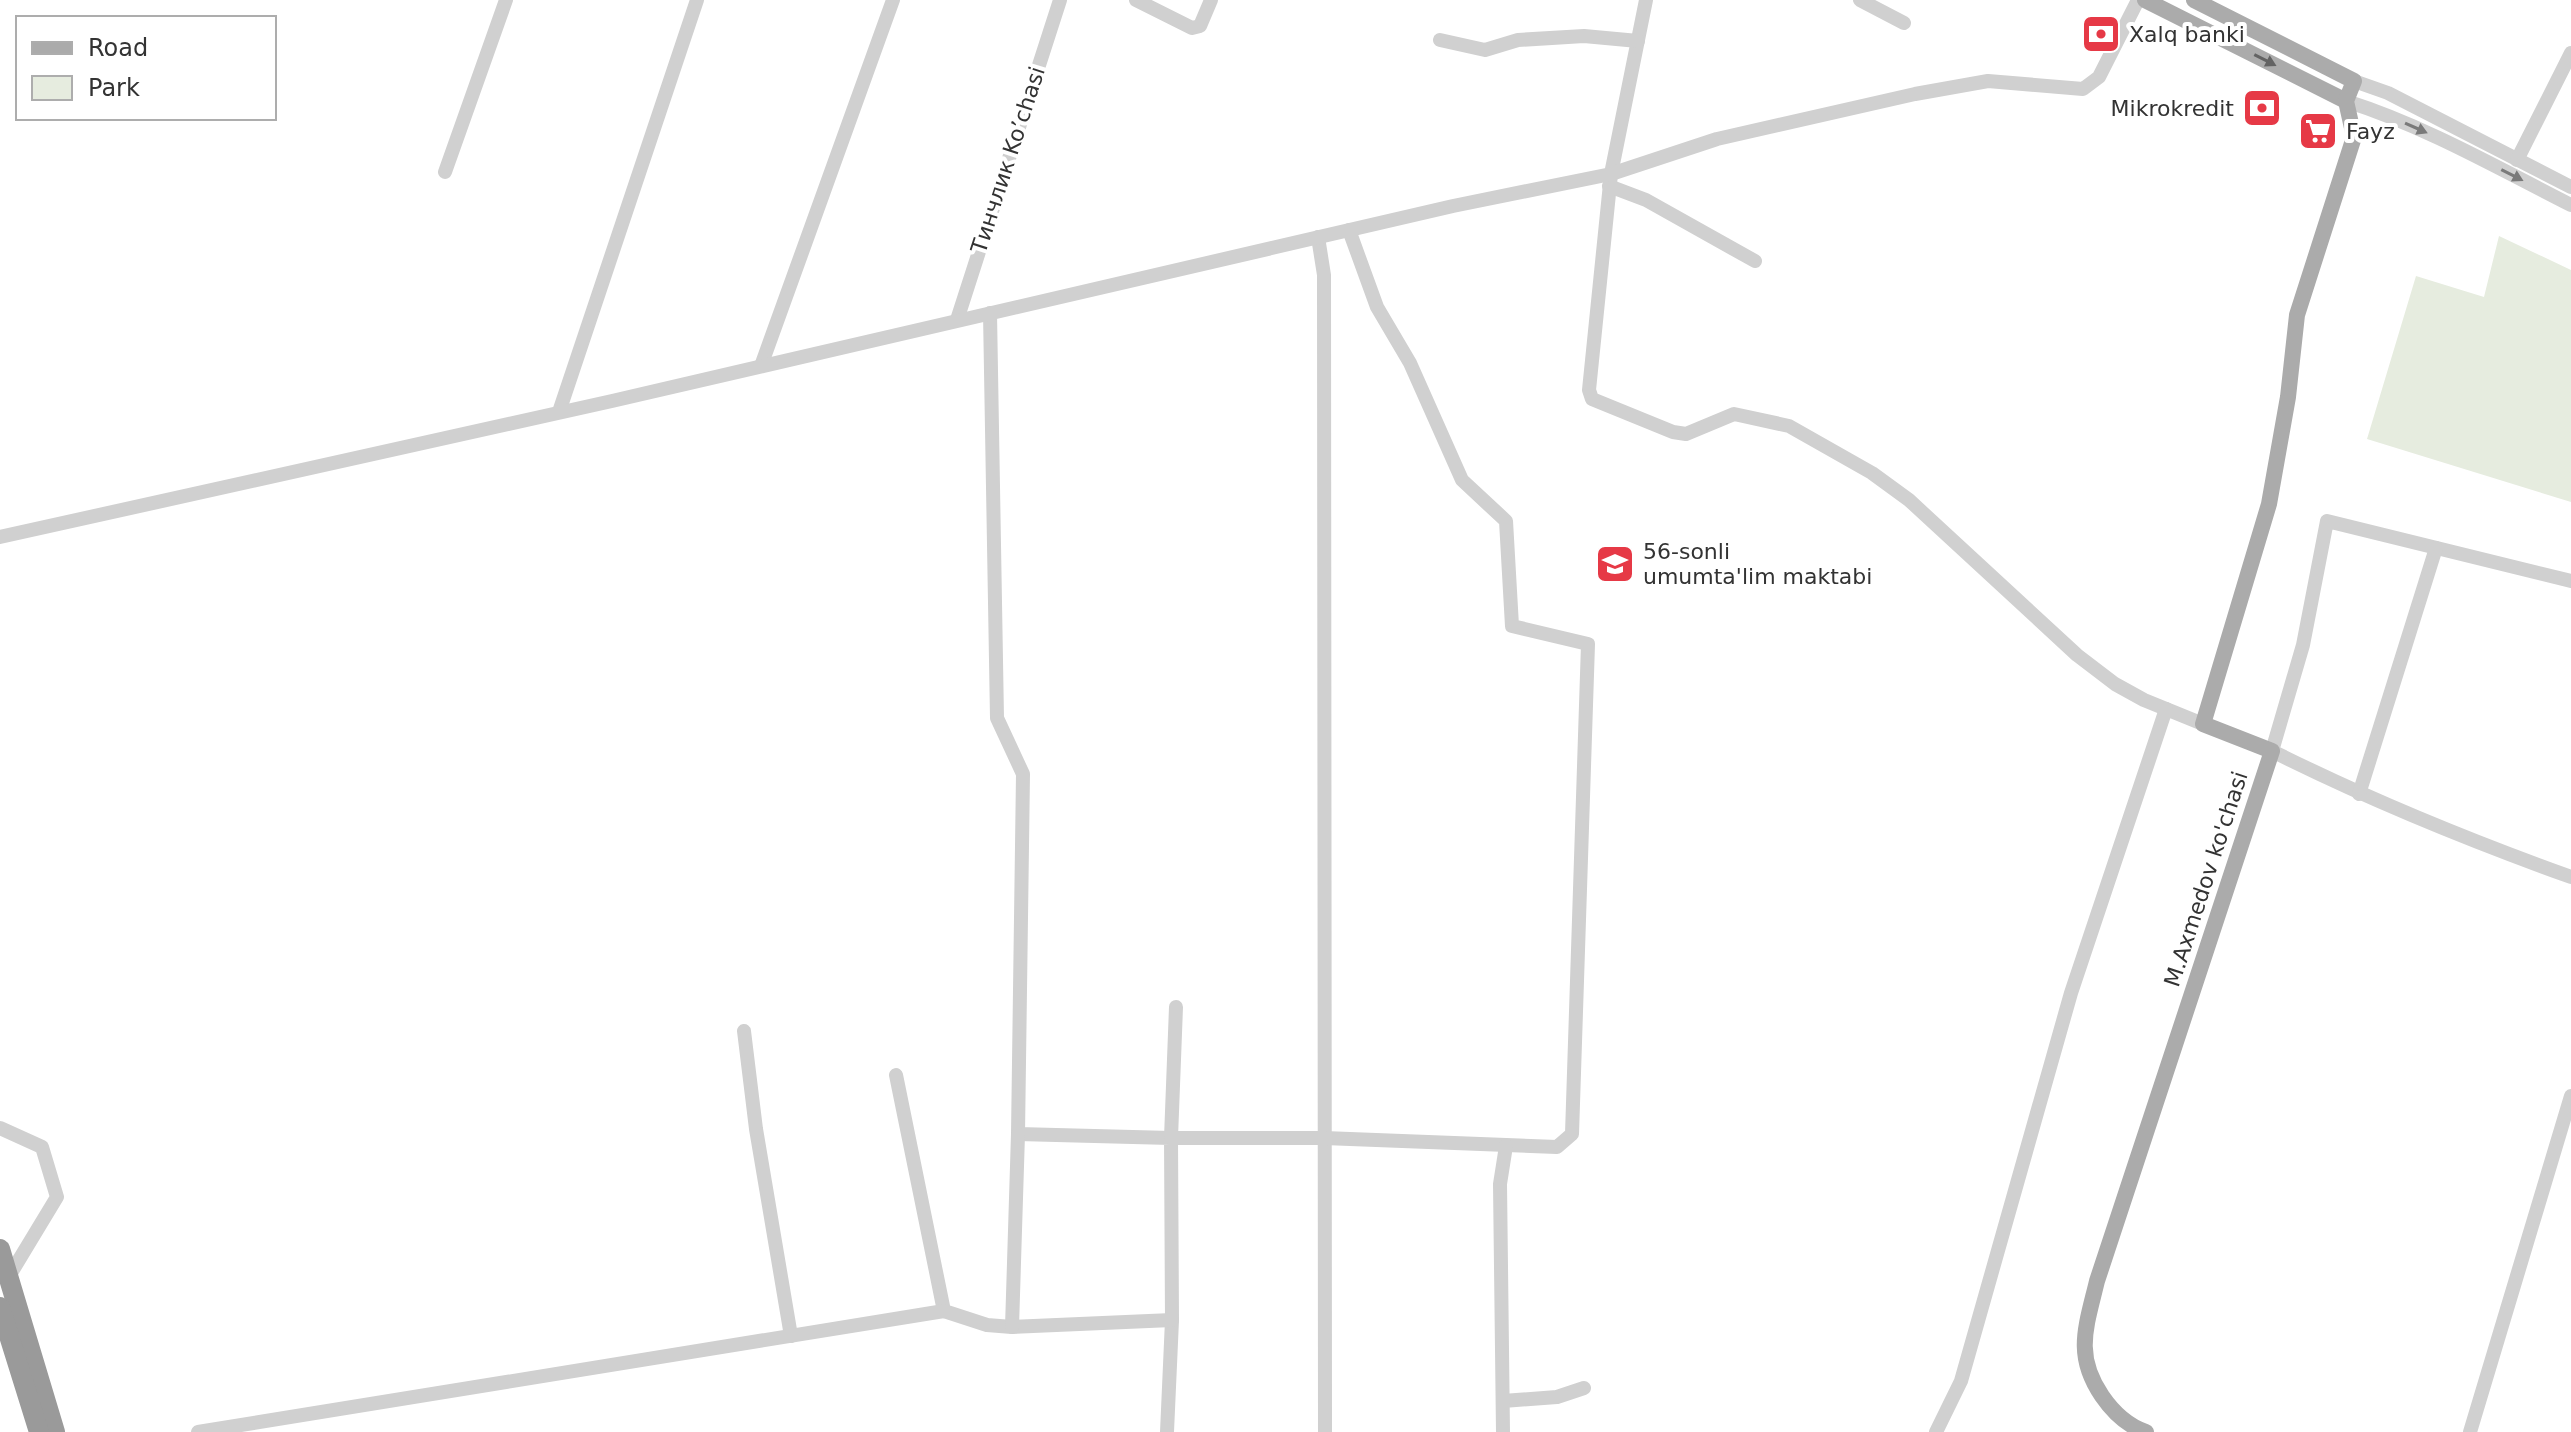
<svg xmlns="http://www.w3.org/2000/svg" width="2571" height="1432" viewBox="0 0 2571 1432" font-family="'DejaVu Sans',sans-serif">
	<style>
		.green { fill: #e6ecdf }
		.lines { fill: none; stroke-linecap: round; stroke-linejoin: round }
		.minor { stroke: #d0d0d0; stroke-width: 14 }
		.major { stroke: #ababab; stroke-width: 16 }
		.highway { stroke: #9a9a9a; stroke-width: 20 }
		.oneway { fill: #636363 }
		.oneway2 { fill: #7a7a7a }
		.labels { text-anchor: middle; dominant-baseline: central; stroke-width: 8; stroke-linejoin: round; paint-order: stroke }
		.poi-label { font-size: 22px; fill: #333; stroke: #fff; text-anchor: start }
		.street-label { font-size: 22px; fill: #333; stroke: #fff }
	</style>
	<rect width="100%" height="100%" fill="#fff"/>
	<!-- green -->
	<polygon class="green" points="2499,236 2571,270 2571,502 2367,439 2416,276 2484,297"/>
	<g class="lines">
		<!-- minor -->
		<g class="minor">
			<polyline points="1136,0 1192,28 1200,26 1211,0"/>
			<polyline points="1646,0 1611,174 1589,390 1592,399 1673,432 1686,434 1734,414 1789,426 1872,473 1909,500 2077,655 2115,684 2144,700 2203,724"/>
			<polyline points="1860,0 1904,23"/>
			<polyline points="1440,40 1485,50 1518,40 1584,36 1638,41"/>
			<polyline points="2354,81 2388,93 2571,187"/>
			<path d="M2346,101c79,25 152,67 225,104"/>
			<polyline points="2517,160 2571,53"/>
			<polyline points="445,172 506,0"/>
			<polyline points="1609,186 1646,200 1755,261"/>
			<polyline points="1318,237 1324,275 1325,1432"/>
			<polyline points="990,313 997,718 1023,774 1018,1134 1171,1138 1172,1320 1167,1432"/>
			<polyline points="957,320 1060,0"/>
			<polyline points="761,366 893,0"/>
			<polyline points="559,412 697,0"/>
			<polyline points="0,537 612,401 1453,206 1611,174 1717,139 1915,94 1988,81 2083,89 2099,77 2138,0"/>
			<path d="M2571,581l-244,-60 -24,124 -31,106c98,49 196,89 299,126"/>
			<polyline points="2359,794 2436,548"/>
			<polyline points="1176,1007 1171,1138 1324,1138 1557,1147 1572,1134 1588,644 1512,626 1506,521 1462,480 1410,363 1377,307 1349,230"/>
			<polyline points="744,1031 756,1129 791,1336"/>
			<polyline points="896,1075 944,1311 987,1325 1012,1327 1172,1320"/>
			<polyline points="0,1128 42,1147 57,1197 8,1278"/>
			<polyline points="1012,1327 1018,1134"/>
			<polyline points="1503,1401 1557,1397 1584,1388"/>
			<polyline points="198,1432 944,1311"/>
			<polyline points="1503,1432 1500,1184 1506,1146"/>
			<polyline points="1936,1432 1961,1381 2071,993 2166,709"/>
			<polyline points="2470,1432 2571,1096"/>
		</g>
		<!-- major -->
		<g class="major">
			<polyline points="2145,0 2346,101"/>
			<path d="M2146,1432c-18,-6 -33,-20 -44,-36 -28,-41 -16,-69 -5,-115l175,-530 -69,-27 66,-220 19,-107 9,-82 57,-178 -8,-36 8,-20 -160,-81"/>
		</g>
		<!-- highway -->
		<g class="highway">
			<polyline points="0,1249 55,1432"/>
			<polyline points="0,1307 39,1432"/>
		</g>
	</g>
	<!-- one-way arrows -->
	<defs><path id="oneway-solid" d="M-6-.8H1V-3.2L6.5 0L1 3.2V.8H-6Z" transform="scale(2)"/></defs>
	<use class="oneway" href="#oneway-solid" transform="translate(2265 60) rotate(27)"/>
	<g class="oneway2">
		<use href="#oneway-solid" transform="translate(2416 128) rotate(24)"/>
		<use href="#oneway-solid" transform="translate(2512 175) rotate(27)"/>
	</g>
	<!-- icons -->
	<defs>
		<g id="bank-square" transform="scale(2)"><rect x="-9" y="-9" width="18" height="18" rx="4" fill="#e63946" stroke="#fff"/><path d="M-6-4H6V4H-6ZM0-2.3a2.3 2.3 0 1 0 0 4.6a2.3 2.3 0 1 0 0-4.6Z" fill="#fff"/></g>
		<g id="supermarket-square" transform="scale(2)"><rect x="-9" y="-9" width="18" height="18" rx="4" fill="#e63946" stroke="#fff"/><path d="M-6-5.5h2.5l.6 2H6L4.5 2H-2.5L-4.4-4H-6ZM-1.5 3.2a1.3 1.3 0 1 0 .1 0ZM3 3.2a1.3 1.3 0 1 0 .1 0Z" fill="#fff"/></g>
		<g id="school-square" transform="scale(2)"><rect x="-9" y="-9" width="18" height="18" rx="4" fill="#e63946" stroke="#fff"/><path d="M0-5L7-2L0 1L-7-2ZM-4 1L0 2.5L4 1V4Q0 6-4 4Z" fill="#fff"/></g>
	</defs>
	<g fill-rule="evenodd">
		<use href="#bank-square" x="2101" y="34"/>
		<use href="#bank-square" x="2262" y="108"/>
		<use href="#supermarket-square" x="2318" y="131"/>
		<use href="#school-square" x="1615" y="564"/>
	</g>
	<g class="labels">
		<!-- poi labels -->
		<g class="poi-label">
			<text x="2129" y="34">Xalq banki</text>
			<text x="2234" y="108" text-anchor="end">Mikrokredit</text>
			<text x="2346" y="131">Fayz</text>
			<text x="1643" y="551">56-sonli<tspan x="1643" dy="25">umumta'lim maktabi</tspan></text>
		</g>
		<!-- street labels -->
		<g class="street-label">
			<text transform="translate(1008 160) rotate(-72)">Тинчлик Ko’chasi</text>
			<text transform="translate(2206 879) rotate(-72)">M.Axmedov ko'chasi</text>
		</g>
	</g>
	<!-- legend -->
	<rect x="16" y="16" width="260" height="104" fill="#ffffff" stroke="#adadad" stroke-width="2"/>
	<rect x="32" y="42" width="40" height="12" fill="#ababab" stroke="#adadad" stroke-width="2"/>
	<text x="88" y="56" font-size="24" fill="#333333">Road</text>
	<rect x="32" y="76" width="40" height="24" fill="#e6ecdf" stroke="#adadad" stroke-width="2"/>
	<text x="88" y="96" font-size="24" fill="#333333">Park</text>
</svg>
